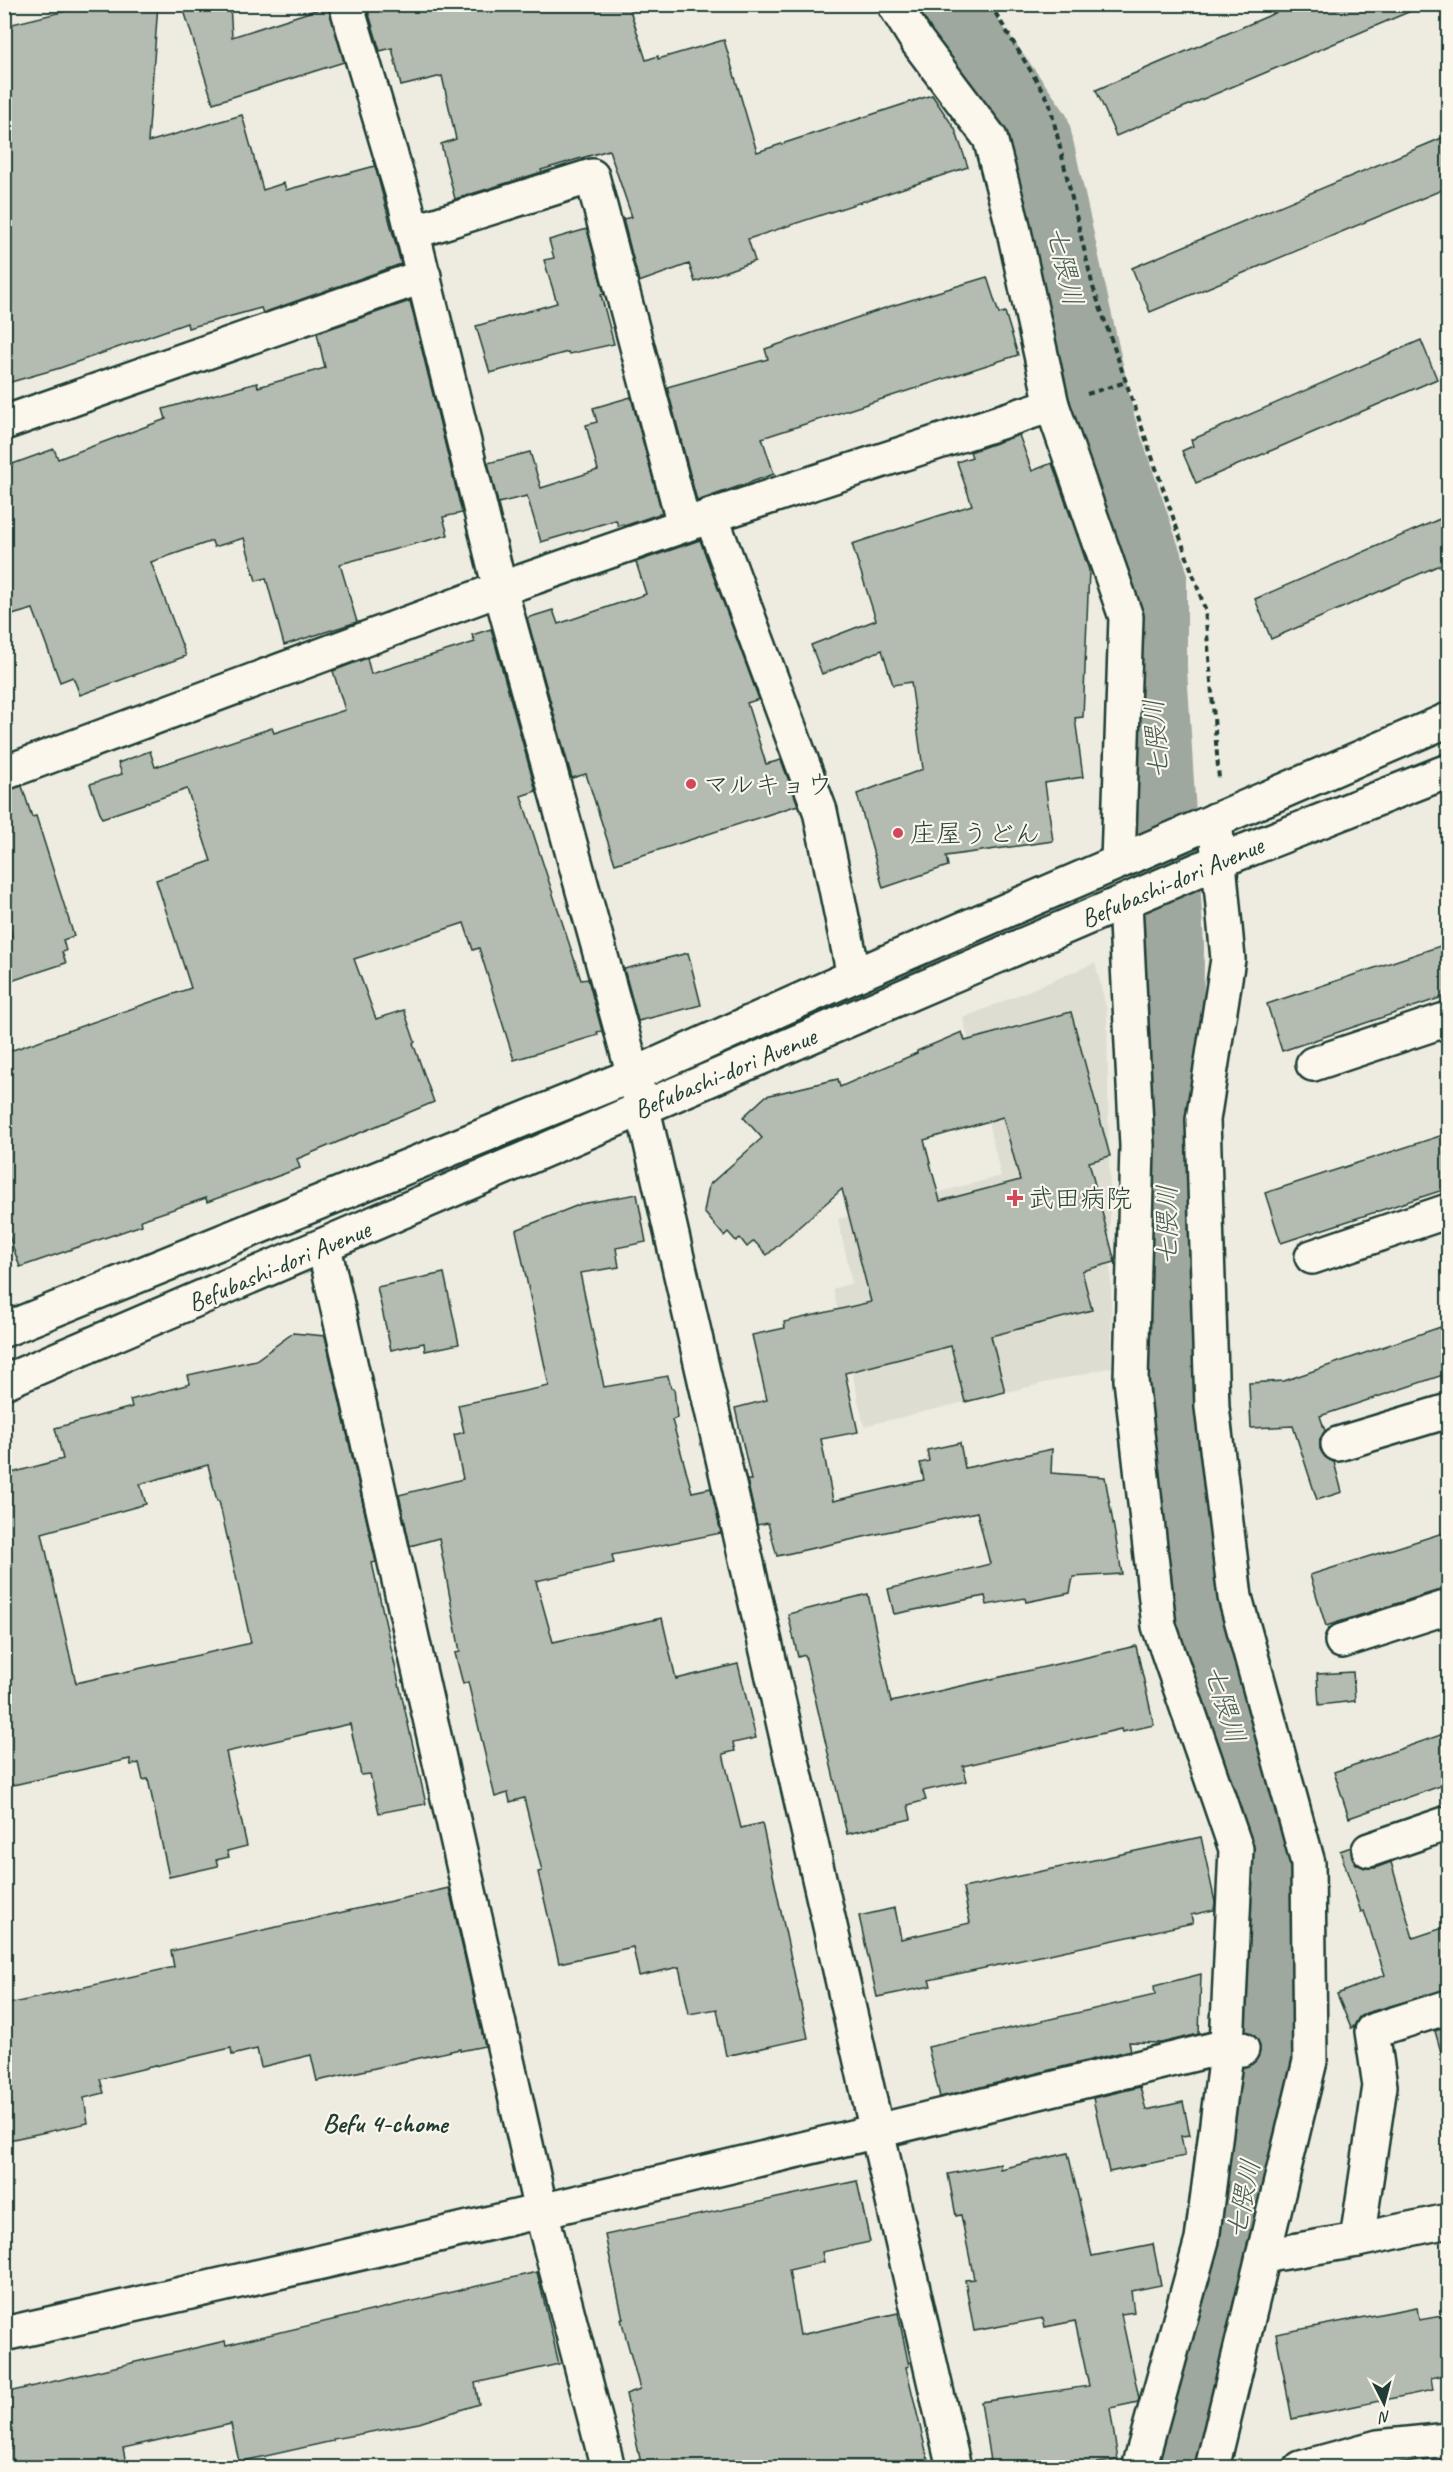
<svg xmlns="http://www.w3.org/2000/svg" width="1453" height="2472" viewBox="0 0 1453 2472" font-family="Caveat,'Klee One',sans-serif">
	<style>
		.built { fill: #ddddd2 }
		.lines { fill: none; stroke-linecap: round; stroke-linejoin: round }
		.river { stroke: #9fa89f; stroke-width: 70 }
		.building { fill: #b4bbb0; stroke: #1f3d34; stroke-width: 1.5; fill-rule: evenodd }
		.minor-casing { stroke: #1f3d34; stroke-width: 38 }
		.highway-casing { stroke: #1f3d34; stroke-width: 38 }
		.path { stroke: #1f3d34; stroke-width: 4; stroke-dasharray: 6 4.5; stroke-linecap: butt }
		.minor { stroke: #fbf7ec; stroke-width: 33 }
		.highway { stroke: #fbf7ec; stroke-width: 33 }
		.poi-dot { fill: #d1495b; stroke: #fbf7ec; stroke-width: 2 }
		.labels { text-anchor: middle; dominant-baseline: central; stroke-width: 4.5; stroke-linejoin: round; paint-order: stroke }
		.poi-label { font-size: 26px; fill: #1f3d34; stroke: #fbf7ec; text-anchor: start }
		.street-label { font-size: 26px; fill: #1f3d34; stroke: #fbf7ec }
		.water-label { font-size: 27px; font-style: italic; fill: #455d54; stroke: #fbf7ec }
		.neighbourhood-label { font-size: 27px; font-weight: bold; fill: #1f3d34; stroke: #fbf7ec }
	</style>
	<rect width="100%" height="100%" fill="#eeece1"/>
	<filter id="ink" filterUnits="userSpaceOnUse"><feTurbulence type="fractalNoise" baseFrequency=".0167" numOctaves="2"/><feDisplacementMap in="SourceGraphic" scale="12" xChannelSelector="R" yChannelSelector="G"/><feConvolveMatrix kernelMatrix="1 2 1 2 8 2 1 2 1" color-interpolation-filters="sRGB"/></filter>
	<g filter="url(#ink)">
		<!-- built -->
		<polygon class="built" points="1095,963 1107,1010 1112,1367 864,1426 833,1289 852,1283 838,1219 1001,1176 963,1018"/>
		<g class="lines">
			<!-- river -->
			<polyline class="river" points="944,4 1035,130 1101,427 1152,576 1152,669 1169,946 1166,1442 1209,1654 1267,1837 1272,1925 1265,2094 1236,2234 1179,2468"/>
		</g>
		<!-- building -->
		<g class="building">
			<polygon points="69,4 158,4 148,142 242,115 263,190 284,183 286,190 375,166 401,264 263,313 261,308 188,328 187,323 60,368 4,384 4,26 70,10"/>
			<polygon points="182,4 230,4 232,37 328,6 344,62 213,103"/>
			<polygon points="366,4 628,4 646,60 658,56 658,59 724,40 757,152 932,95 955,129 968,167 748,239 755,261 695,282 689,264 639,282 623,219 632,217 609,150 541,170 542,172 455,199 441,144 456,139 442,76 401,86 392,48 380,51"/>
			<polygon points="1296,4 1425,5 1116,136 1096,90"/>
			<polygon points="1449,135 1449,187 1150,312 1132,268"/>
			<polygon points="587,229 604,294 601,295 614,344 569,354 568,352 490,373 476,326 557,303 544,260 554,258 549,240"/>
			<polygon points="987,277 999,314 1005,312 1018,355 762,438 774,474 697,501 667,387 768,359 765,349 888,307"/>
			<polygon points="410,301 462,513 443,517 448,535 340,564 357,622 284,645 266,578 256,581 244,538 214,547 212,541 151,562 186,656 80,695 73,677 60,682 33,609 12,615 4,594 4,467 54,449 58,459 166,419 163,409 198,399 257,383 258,387 325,368 317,333"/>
			<polygon points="1421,340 1437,379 1196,483 1182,451 1193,446 1191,440"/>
			<polygon points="631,397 662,513 624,526 623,524 618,526 616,520 541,542 527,496 498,503 488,463 530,452 541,488 598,470 586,425 597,422 593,408"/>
			<polygon points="1019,435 1032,471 1052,463 1089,570 1083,717 1075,718 1083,777 1045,783 1053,841 946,856 948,866 883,888 857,794 923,769 911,682 893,685 882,650 822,674 811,645 876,620 852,544 972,505 957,462 972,457 970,452"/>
			<polygon points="1449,515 1449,561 1271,639 1255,599"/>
			<polygon points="700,540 759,699 747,703 766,764 781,760 798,805 615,864 586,774 572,778 527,618 553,610 558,624 646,594 636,562"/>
			<polygon points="491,629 536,791 521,796 581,980 588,979 602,1031 597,1032 598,1035 514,1060 479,948 473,950 464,923 354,959 376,1019 404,1010 415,1042 413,1043 434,1102 297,1159 300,1168 207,1202 206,1198 141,1220 142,1225 20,1267 4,1222 4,1053 191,988 156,880 211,861 187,789 102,818 90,784 122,774 118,763 150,751 155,767 272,728 274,733 345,710 333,671 367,658 371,674 475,642 472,635"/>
			<polygon points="22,786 32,817 36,816 74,936 63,940 66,951 62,952 66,963 5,983 5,938 12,936 4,910 4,791"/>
			<polygon points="1449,943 1449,995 1282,1051 1267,1004"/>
			<polygon points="688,953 701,1005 638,1021 624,969"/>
			<path d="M1071,1012l39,144 -21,6 26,100 -33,9 10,39 -101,26 14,56 -40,10 -14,-56 -106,27 13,59 -37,7 12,62 91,-21 -4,-17 9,-2 -2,-11 33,-7 5,25 87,-19 -1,24 54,4 17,97 -49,3 -3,16 -44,9 -1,-4 -38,7 -2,-9 -91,18 -6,-25 102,-25 -13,-52 -200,44 -9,-33 -11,2 -10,-45h4l-16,-72 32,-8 -15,-65 33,-7 -1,-6 87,-20 -29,-113 -75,66 -13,-14 -7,6 -7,-9 -4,3 -8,-9 -4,4 -20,-24 5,-27 53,-47 -19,-21 23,-21 72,-17 2,8 77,-34v-2l45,-19 3,9zM1003,1117l17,63 -80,21 -16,-61z"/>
			<polygon points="1449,1133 1449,1188 1281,1243 1265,1193"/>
			<polygon points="637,1194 646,1242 616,1248 619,1267 580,1273 604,1387 668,1376 671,1388 674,1388 677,1418 672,1420 692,1492 711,1488 721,1533 612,1555 614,1563 536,1581 553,1642 662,1618 676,1679 738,1664 756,1738 733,1743 735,1751 723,1754 741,1828 762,1823 808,2038 726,2056 717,2009 689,2014 679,1967 639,1976 633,1947 559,1963 538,1872 542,1871 524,1798 510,1802 508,1793 495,1797 468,1682 463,1684 455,1653 460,1652 439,1538 410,1546 399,1495 463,1479 454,1435 464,1432 458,1405 549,1386 516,1230 581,1204"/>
			<polygon points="444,1273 459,1344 425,1351 424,1343 391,1350 377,1287"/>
			<polygon points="1449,1324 1449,1373 1320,1416 1325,1431 1320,1439 1320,1449 1325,1457 1334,1462 1342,1492 1317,1500 1293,1426 1251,1428 1249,1383 1284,1381"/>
			<path d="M293,1333l32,3 51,226 -4,1 54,241 -47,9 -9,-39 -9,1 -11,-51 -124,28 21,94 -20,5 2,6 -13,3 2,6 -49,11 -21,-98 -5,1 -4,-17 -8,2 -1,-6 -126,28v-312l59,-16 -8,-31 77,-21 -2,-7 60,-16 -2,-9 68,-15zM208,1465l9,36h2l32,142 -175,40 -34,-150 104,-29 -6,-20z"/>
			<polygon points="1449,1531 1449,1587 1326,1626 1310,1575"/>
			<polygon points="868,1594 891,1702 1136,1646 1154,1725 1122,1732 1121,1729 963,1766 967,1781 923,1791 926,1800 908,1805 911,1819 847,1834 805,1655 798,1657 788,1614"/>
			<polygon points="1353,1672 1355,1701 1319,1705 1317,1674"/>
			<polygon points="1449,1732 1449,1783 1349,1818 1334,1772"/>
			<polygon points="1201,1837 1215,1902 1214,1910 1191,1915 1193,1923 929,1980 931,1986 877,1997 859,1916 895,1908 901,1939 970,1923 963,1888"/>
			<polygon points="1351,1847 1352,1857 1356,1864 1365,1868 1375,1868 1391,1862 1413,1938 1449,1926 1449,1989 1366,2013 1359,2017 1354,2026 1351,2028 1337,1994 1385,1975 1364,1911 1361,1912 1340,1851"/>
			<polygon points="449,1888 485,2046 460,2051 460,2049 317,2081 311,2055 261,2067 257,2049 232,2055 231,2048 100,2079 104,2093 84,2098 88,2123 4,2141 4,2005 174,1967 171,1951"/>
			<polygon points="1201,1974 1199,2034 1161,2043 1129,2042 1131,2050 940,2097 928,2047 1155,1995 1154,1986"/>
			<polygon points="1449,2026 1449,2051 1441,2052 1435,2031"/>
			<polygon points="1140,2087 1146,2110 1183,2102 1190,2135 1181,2136 1185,2156 1109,2172 1093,2098"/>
			<polygon points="1068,2153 1092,2256 1153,2244 1161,2285 1131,2291 1134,2312 1121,2314 1139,2398 1138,2402 1110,2408 1118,2460 1098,2463 1098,2468 991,2468 981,2402 1089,2386 1075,2321 1045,2327 1043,2318 974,2331 965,2280 974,2279 961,2215 956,2216 948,2174 1000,2164 1000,2169"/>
			<polygon points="857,2181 870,2242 822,2252 824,2262 789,2270 800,2335 898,2313 909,2366 906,2367 930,2468 642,2468 626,2394 640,2389 621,2319 623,2319 605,2235"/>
			<polygon points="537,2272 559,2364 475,2383 479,2404 419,2423 333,2439 333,2441 239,2462 231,2424 123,2448 126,2463 102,2468 4,2468 4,2393 225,2341 226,2345"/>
			<polygon points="1417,2307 1419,2320 1449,2315 1449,2374 1431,2378 1433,2390 1292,2419 1276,2334"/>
		</g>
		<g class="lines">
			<!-- minor casing -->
			<g class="minor-casing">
				<g id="minor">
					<polyline points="346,4 406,206 500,589 643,1109 954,2468"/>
					<polyline points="413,232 592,176 684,525"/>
					<polyline points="1052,405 1126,617 1118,862"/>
					<polyline points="4,423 424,276"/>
					<polyline points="711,516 820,811 854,976"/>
					<polyline points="4,773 500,589 711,516 1052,405 1012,222 990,138 917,41 894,4"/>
					<polyline points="1125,902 1137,1146 1131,1380 1159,1626 1236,1849 1227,2046 1202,2240 1139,2468"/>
					<polyline points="1313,1064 1448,1019"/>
					<polyline points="324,1247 541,2211 608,2468"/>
					<polyline points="1312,1257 1448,1211"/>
					<polyline points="1338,1444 1448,1411"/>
					<polyline points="1342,1641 1448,1607"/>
					<polyline points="1369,1850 1448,1823"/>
					<polyline points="1357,2240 1448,2221"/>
					<polyline points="1263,2256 1357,2240 1380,2086 1372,2031 1448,2007"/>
					<path d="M4,2334c409,-91 816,-188 1223,-288l15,3"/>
					<polyline points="1212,2468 1310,2061 1308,1863 1235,1597 1212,1407 1203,1120 1228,959 1215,820"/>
					<polyline points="1301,2468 1378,2447 1448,2440"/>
				</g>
			</g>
			<!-- highway casing -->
			<g class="highway-casing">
				<g id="highway">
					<polyline points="4,1330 633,1075 854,976 1448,720"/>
					<polyline points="4,1382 1219,861 1448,771"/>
				</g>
			</g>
			<!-- path -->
			<g class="path">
				<polyline points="990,4 1049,101 1093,287 1205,609 1219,779"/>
				<polyline points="1087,394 1126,382"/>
			</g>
			<!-- minor -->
			<use href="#minor" class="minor"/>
			<!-- highway -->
			<use href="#highway" class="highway"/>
		</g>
	</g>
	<!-- markers -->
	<g class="poi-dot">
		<circle cx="691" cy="784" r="6"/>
		<circle cx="898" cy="833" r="6"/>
		<path d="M1012 1189h6v6h6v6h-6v6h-6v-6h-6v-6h6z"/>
	</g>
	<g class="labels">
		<!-- poi labels -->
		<g class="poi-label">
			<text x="703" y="784">マルキョウ</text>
			<text x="910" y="833">庄屋うどん</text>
			<text x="1028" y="1198">武田病院</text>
		</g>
		<!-- street labels -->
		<g class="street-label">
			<text transform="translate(1172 882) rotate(-23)">Befubashi-dori Avenue</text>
			<text transform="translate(725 1073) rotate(-23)">Befubashi-dori Avenue</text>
			<text transform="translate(279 1266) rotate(-23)">Befubashi-dori Avenue</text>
		</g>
		<!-- water labels -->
		<g class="water-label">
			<text transform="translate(1065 266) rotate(77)">七隈川</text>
			<text transform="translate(1156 739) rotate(-94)">七隈川</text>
			<text transform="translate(1167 1225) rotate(-90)">七隈川</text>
			<text transform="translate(1225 1704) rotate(73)">七隈川</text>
			<text transform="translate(1243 2199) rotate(-78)">七隈川</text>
		</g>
		<!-- neighbourhood labels -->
		<g class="neighbourhood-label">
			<text x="385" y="2123">Befu 4-chome</text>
		</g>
	</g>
	<!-- margin -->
	<rect width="1453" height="2472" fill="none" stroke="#fbf7ec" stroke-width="24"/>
	<rect x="12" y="12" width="1429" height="2448" fill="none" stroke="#1f3d34" stroke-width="2" filter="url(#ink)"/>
	<!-- north arrow -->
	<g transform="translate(1384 2403) rotate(174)" stroke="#fbf7ec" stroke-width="4.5" paint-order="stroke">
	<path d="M0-4.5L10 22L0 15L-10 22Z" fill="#1f3d34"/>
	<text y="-9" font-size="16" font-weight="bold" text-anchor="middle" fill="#1f3d34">N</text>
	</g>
</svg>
